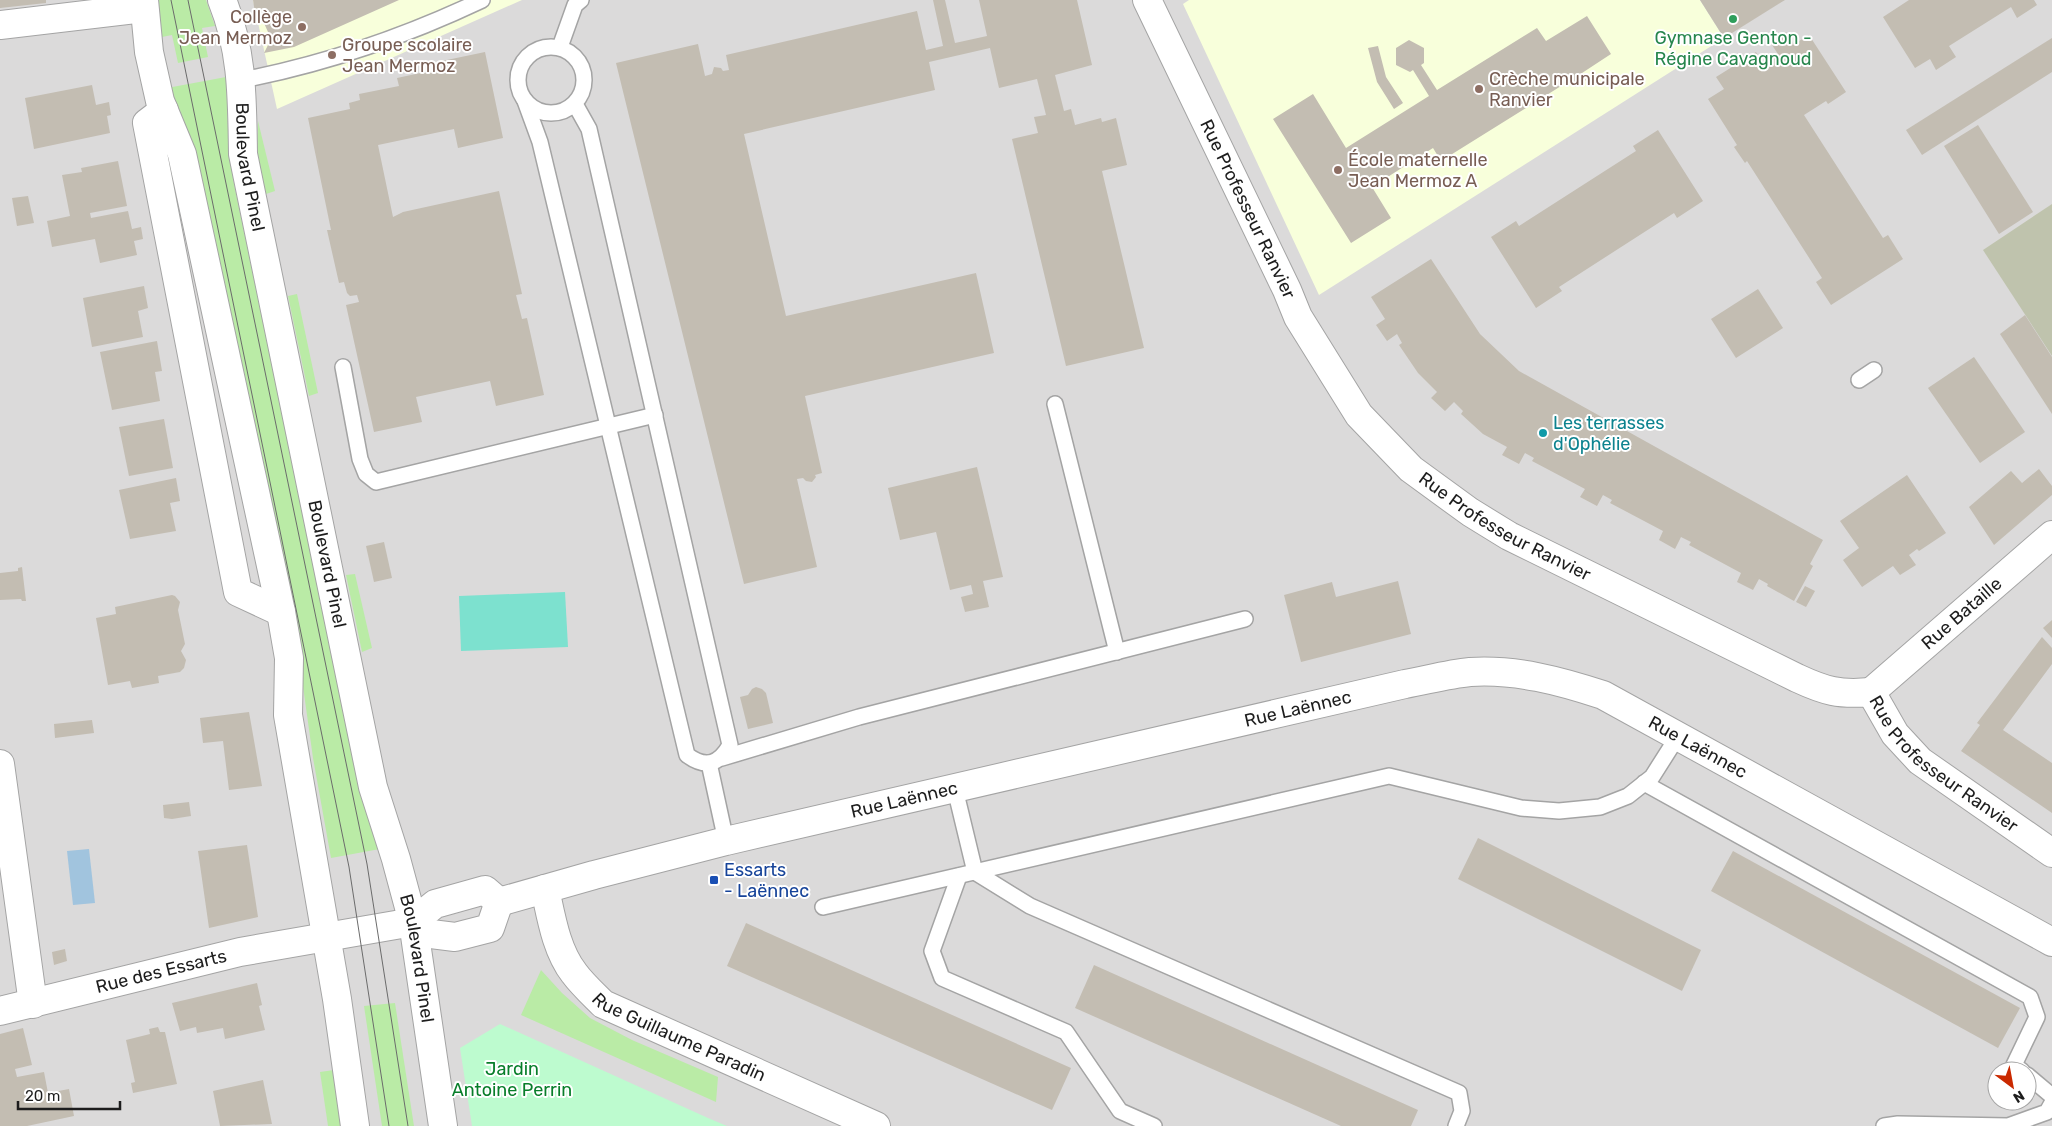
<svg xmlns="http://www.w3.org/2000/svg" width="2052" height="1126" viewBox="0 0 2052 1126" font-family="Rubik,sans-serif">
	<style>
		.residential { fill: #dbdada; fill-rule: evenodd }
		.education { fill: #f8ffdb }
		.construction { fill: #bfc3ad }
		.grass { fill: #baeba6 }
		.park { fill: #bdfbcf }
		.pitch { fill: #7de1cf }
		.water { fill: #a1c4de }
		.building { fill: #c3bdb2 }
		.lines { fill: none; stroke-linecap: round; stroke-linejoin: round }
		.service-casing { stroke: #a4a4a4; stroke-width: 18 }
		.minor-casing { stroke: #a4a4a4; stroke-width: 30 }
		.tertiary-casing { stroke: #a4a4a4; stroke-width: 30 }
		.service { stroke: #fff; stroke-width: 15 }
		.minor { stroke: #fff; stroke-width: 28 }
		.tertiary { stroke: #fff; stroke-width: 28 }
		.tram { stroke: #6b6b6b; stroke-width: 1 }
		.leisure-dot { fill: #2e9e5b; stroke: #fff; stroke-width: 2 }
		.education-dot { fill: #8d6e63; stroke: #fff; stroke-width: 2 }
		.culture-dot { fill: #0f9aa8; stroke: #fff; stroke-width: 2 }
		.transit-dot { fill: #1a4fb4; stroke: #fff; stroke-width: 2 }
		.labels { text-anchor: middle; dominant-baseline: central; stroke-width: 4; stroke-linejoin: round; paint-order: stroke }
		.education-label { font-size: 18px; fill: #785e54; stroke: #fff; text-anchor: start }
		.leisure-label { font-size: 18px; fill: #27864d; stroke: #fff }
		.street-label { font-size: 18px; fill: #1d1d1d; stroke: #fff }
		.culture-label { font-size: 18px; fill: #0d838f; stroke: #fff; text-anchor: start }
		.transit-label { font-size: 18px; fill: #164399; stroke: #fff; text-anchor: start }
		.park-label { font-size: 18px; fill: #087e2a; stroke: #fff }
	</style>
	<rect width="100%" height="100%" fill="#efede2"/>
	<!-- residential -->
	<path class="residential" d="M0,0h2052v1126h-2052zM1997,1071h30v30h-30z"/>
	<!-- education -->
	<g class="education">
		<polygon points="253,0 522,0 277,109"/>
		<polygon points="1189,0 1700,0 1724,38 1319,295 1183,4"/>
	</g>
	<!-- construction -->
	<polygon class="construction" points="2052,204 2052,356 1983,250"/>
	<!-- grass -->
	<g class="grass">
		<polygon points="156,0 206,0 215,26 202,28 208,57 178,63 172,35 157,38"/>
		<polygon points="226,77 229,155 235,189 361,790 380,849 331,858 313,758 300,665 167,88"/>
		<polygon points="258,121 275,191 266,194 257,153"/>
		<polygon points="297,294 318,393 309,396 288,296"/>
		<polygon points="355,574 372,648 362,652 346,575"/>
		<polygon points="541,970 562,993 590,1018 632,1040 718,1077 716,1102 521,1015"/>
		<polygon points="395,1003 414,1126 382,1126 364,1006"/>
		<polygon points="334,1070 342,1126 328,1126 320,1072"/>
	</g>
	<!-- park -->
	<polygon class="park" points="500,1024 708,1118 727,1126 472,1126 460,1048"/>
	<!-- pitch -->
	<polygon class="pitch" points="565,592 568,647 461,651 459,596"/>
	<!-- water -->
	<polygon class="water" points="89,849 95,903 73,905 67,851"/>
	<!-- building -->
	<g class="building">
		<polygon points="0,0 46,0 46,3 0,8"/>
		<polygon points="253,0 399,0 294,47 264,53 269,43 268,32 264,23 255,13"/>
		<polygon points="933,0 945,0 955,43 987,36 979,0 1077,0 1092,65 1055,75 1064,111 1071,109 1075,125 1101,118 1102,122 1116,118 1127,165 1102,171 1144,348 1066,366 1012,139 1038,133 1034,117 1046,115 1037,79 999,88 990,48 929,62 935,90 744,134 786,316 976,273 994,353 805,396 822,473 815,475 816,477 812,482 806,481 803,478 797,479 817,567 744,584 616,63 698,44 705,76 712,74 714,67 721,68 723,71 729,70 726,55 917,11 926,50 943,46"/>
		<polygon points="1700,0 1785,0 1724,38"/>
		<polygon points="1909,0 2034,0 2037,5 2017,18 2011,7 1949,46 1956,57 1936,70 1930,59 1915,68 1883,17"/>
		<polygon points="1587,16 1611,54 1582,73 1586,80 1575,87 1569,81 1441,161 1433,148 1372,187 1391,218 1351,243 1273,119 1313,94 1346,148 1429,96 1413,70 1410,72 1396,65 1396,48 1409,40 1424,48 1424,63 1421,65 1437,90 1537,28 1546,41"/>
		<polygon points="1786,32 1794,44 1809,35 1846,92 1828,104 1826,101 1804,115 1883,238 1888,235 1903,259 1831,305 1816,282 1822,278 1747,161 1745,163 1734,147 1737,145 1708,99 1724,89 1716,77 1756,52 1763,63 1778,54 1770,42"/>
		<polygon points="2052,38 2052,72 1922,155 1906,130"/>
		<polygon points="1378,46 1386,77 1403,103 1394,109 1377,82 1368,48"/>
		<polygon points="485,52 503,138 458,148 454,129 378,145 393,217 403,212 499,191 522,294 516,295 522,319 527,318 544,395 496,406 490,381 416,397 422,422 374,432 346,305 359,302 357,295 350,296 347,293 344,282 339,283 327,230 331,230 308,118 350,109 349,103 360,100 359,94 399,86 397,78 444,68 442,61"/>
		<polygon points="92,85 96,105 109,102 111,115 107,116 110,133 34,149 25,98"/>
		<polygon points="1978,125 2033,212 1999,234 1944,146"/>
		<polygon points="1658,130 1703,201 1677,218 1674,213 1559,287 1562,291 1536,308 1491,237 1516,221 1519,226 1636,151 1633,146"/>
		<polygon points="118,161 127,206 90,213 91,218 128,211 132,229 141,227 143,239 134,241 137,255 100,263 95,239 52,247 47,221 70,216 62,175 82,172 81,168"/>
		<polygon points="28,196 34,223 17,226 12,198"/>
		<polygon points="1431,259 1480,334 1519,371 1823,540 1810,564 1813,566 1794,601 1767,586 1768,584 1759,579 1753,590 1737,582 1741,573 1689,545 1691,542 1681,537 1675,549 1659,540 1663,531 1610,503 1612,500 1603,495 1597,506 1580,497 1585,489 1532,461 1534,458 1525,453 1519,464 1502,455 1507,447 1483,434 1461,414 1463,411 1454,402 1445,411 1431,398 1437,392 1418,373 1399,345 1402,343 1397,334 1387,341 1376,325 1385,319 1371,297"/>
		<polygon points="144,286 148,308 138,311 143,337 92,347 83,298"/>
		<polygon points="1758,289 1783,328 1736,358 1711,319"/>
		<polygon points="2025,315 2052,357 2052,414 2000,334"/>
		<polygon points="157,341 162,371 155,372 160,401 112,410 100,352"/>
		<polygon points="1974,357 2025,432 1980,463 1928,388"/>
		<polygon points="164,419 173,468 129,476 119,427"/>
		<polygon points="977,467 1003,577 983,581 989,607 965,612 961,597 973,594 971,585 950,590 936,532 900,540 888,488"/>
		<polygon points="2039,469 2052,486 2052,495 1994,545 1969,507 2011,471 2022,483"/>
		<polygon points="1907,475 1946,533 1919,551 1917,549 1909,555 1916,565 1900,575 1893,566 1862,587 1843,560 1859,548 1840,521"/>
		<polygon points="176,478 180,501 170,503 176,531 130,539 119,490"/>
		<polygon points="384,542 392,578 374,582 366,546"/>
		<polygon points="22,567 26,601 22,601 21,599 0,600 0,573 18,571 18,568"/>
		<polygon points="1398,581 1411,634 1301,662 1284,595 1332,582 1336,597"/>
		<polygon points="1805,586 1815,591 1806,607 1796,602"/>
		<polygon points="172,595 175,596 180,602 178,610 185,644 181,651 186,660 184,668 180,672 158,676 159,683 132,688 130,681 108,685 96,618 116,614 115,607"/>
		<polygon points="2052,620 2052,638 2043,628"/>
		<polygon points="2042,637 2052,648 2052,664 2003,730 2052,763 2052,813 1961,751 1980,725 1977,723"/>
		<polygon points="756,687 762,689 766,693 773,723 748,729 740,697 748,695 752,689"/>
		<polygon points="249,712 262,786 229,790 223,741 203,743 200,718"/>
		<polygon points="92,720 94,733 55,738 54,724"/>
		<polygon points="189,802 191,816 172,819 164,818 163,805"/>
		<polygon points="1478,838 1701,950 1682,991 1458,879"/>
		<polygon points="247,845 258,917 209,928 198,851"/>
		<polygon points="1733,851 2020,1008 1998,1048 1711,891"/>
		<polygon points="746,923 1071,1068 1052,1110 727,966"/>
		<polygon points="65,949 67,961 54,965 52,952"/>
		<polygon points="1094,965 1418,1110 1411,1126 1341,1126 1075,1008"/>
		<polygon points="257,983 262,1005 259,1006 265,1030 225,1039 223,1028 197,1033 196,1027 180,1031 172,1003"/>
		<polygon points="158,1027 160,1032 165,1032 177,1084 133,1093 131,1083 135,1082 126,1040 150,1034 149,1029"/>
		<polygon points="23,1028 32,1065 15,1069 17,1077 44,1072 48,1093 69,1089 74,1116 27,1126 0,1126 0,1034"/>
		<polygon points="263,1080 272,1124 220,1126 213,1091"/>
	</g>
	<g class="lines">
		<!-- service casing -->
		<g class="service-casing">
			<g id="service">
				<circle cx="551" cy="80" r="33"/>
				<polyline points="560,47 575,5 581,0"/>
				<path d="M242,80c83,-16 164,-44 240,-80"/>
				<path d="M525,101l15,41 147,613c19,14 32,9 43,-10l-141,-616 -14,-25"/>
				<polyline points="343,367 360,459 366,474 376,482 655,415"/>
				<polyline points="1859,380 1874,370"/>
				<polyline points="1055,404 1117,652"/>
				<polyline points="722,758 859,717 1245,619"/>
				<polyline points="709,763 726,841"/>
				<polyline points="1644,783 2030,997 2037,1017 2014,1065 2022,1071"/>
				<polyline points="955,789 975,872 1030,906 1459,1093 1462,1111 1456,1126"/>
				<polyline points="959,876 932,951 942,978 1066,1032 1120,1111 1154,1126"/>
				<polyline points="823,907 1389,776 1521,808 1559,811 1600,807 1628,796 1652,777 1678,736"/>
				<polyline points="2027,1075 2052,1096"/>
				<polyline points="1884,1126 1898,1124 2008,1126 2047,1112 2052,1103"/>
			</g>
		</g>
		<!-- minor casing -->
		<g class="minor-casing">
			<g id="minor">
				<path id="s1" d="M1147,0l140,290 11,27 61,98 52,54 59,43 39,24 288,142c28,13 42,17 74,14"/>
				<polyline points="0,25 144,8"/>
				<polyline points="164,110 147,123 238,592 281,612"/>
				<path id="s2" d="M1871,692l24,42 25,27 132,92"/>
				<path id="s3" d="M1871,692l181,-157"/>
				<polyline points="0,764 33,1004"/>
				<path id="s4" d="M545,889c6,27 11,61 29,84 8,11 19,21 29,31l273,122"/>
				<path id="s5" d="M499,902l95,-27 132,-34 679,-157c22,-4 44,-10 65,-12 46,-3 90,9 133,23l449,247"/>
				<polyline points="413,922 431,934 455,937 490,928 499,902"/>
				<path id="s6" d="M0,1011l240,-59 173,-30 22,-18 50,-14 14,12"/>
			</g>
		</g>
		<!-- tertiary casing -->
		<g class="tertiary-casing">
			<g id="tertiary">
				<polyline points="144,0 149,52 160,101 182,154 281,612 289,658 288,715 337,999 355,1126"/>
				<path id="s7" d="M222,0c21,52 20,99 21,154l130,633 23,72 17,63 30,204"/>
			</g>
		</g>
		<!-- service -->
		<use href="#service" class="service"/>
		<!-- minor -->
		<use href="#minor" class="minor"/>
		<!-- tertiary -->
		<use href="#tertiary" class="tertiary"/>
		<!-- tram -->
		<g class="tram">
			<polyline points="171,0 349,867 389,1126"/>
			<polyline points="188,0 367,864 408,1126"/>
		</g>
	</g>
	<!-- markers -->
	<circle class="leisure-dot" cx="1733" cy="19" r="5"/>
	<g class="education-dot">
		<circle cx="302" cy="27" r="5"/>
		<circle cx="332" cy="55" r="5"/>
		<circle cx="1479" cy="89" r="5"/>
		<circle cx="1338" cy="170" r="5"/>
	</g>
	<circle class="culture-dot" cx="1543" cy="433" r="5"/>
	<rect class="transit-dot" x="709" y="875" width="10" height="10" rx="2.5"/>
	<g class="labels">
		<!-- education labels -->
		<g class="education-label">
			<text x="292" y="17" text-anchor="end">Collège<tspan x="292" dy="21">Jean Mermoz</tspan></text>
			<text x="342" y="45">Groupe scolaire<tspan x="342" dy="21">Jean Mermoz</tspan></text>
			<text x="1489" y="79">Crèche municipale<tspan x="1489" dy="21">Ranvier</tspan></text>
			<text x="1348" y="160">École maternelle<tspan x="1348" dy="21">Jean Mermoz A</tspan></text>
		</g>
		<!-- leisure labels -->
		<g class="leisure-label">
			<text x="1733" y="38">Gymnase Genton -<tspan x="1733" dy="21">Régine Cavagnoud</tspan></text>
		</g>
		<!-- street labels -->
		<g class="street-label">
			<text stroke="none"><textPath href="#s7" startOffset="170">Boulevard Pinel</textPath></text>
			<text stroke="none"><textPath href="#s1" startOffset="232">Rue Professeur Ranvier</textPath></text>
			<text stroke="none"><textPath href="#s1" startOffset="652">Rue Professeur Ranvier</textPath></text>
			<text stroke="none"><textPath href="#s7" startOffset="575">Boulevard Pinel</textPath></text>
			<text stroke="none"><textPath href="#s3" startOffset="120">Rue Bataille</textPath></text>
			<text stroke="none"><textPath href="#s5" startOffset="822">Rue Laënnec</textPath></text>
			<text stroke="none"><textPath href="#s5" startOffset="1242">Rue Laënnec</textPath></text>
			<text stroke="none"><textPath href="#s2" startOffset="104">Rue Professeur Ranvier</textPath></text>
			<text stroke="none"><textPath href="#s5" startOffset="418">Rue Laënnec</textPath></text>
			<text stroke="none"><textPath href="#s7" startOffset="980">Boulevard Pinel</textPath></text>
			<text stroke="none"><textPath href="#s6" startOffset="166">Rue des Essarts</textPath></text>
			<text stroke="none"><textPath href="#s4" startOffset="215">Rue Guillaume Paradin</textPath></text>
		</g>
		<!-- culture labels -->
		<g class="culture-label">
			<text x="1553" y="423">Les terrasses<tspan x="1553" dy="21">d'Ophélie</tspan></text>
		</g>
		<!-- transit labels -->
		<g class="transit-label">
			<text x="724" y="870">Essarts<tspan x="724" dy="21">- Laënnec</tspan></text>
		</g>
		<!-- park labels -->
		<g class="park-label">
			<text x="512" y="1069">Jardin<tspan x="512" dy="21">Antoine Perrin</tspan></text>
		</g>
	</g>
	<!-- north arrow -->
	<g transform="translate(2012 1086) rotate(148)"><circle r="24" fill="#ffffff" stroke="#a5a5a5"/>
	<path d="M0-4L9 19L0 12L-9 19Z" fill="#ca2900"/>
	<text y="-8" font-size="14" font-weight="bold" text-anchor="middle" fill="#1d1d1d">N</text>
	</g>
	<!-- scale -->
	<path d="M18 1101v8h102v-8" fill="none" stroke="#1d1d1d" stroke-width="2.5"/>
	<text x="25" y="1101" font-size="15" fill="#1d1d1d" stroke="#ffffff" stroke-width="4" paint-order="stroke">20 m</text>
</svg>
